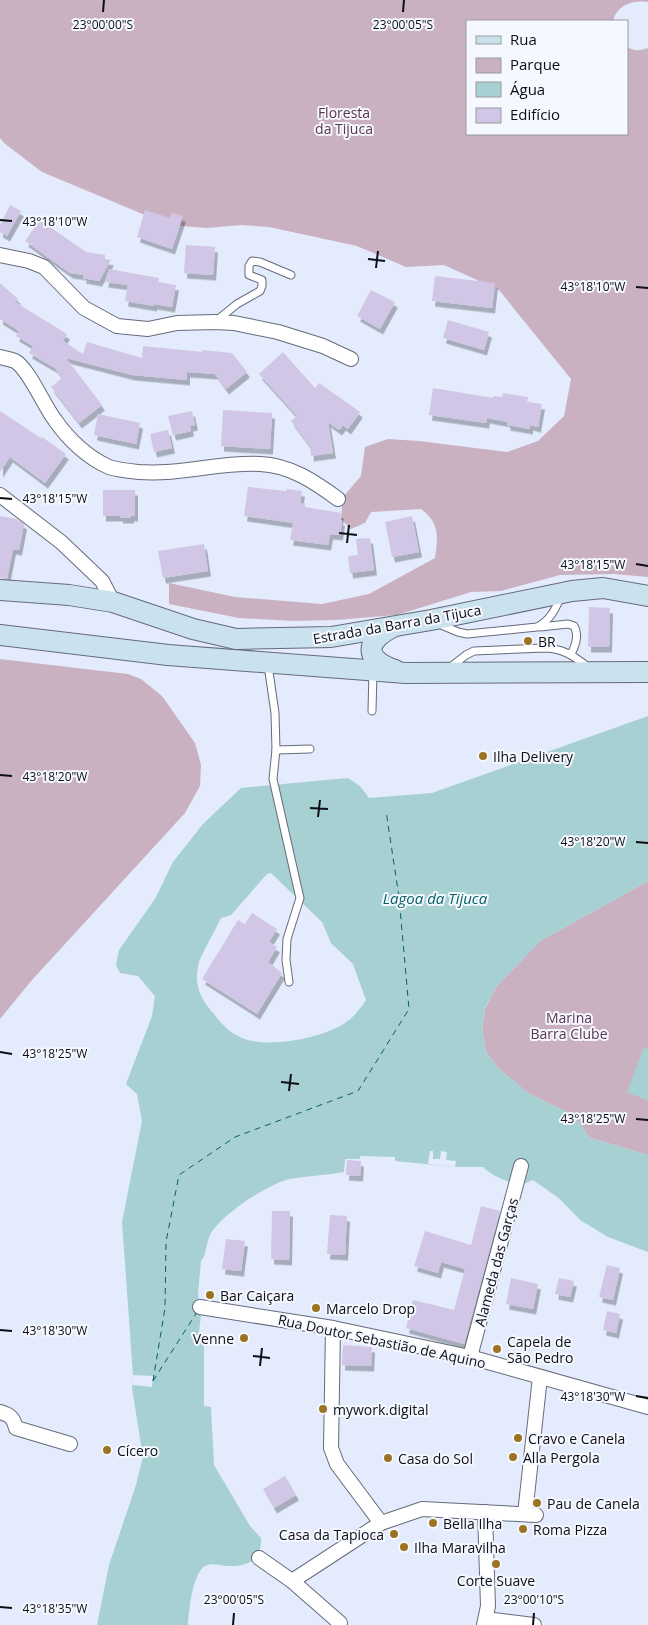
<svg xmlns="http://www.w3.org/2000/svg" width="648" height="1625" viewBox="0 0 648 1625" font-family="'Open Sans',sans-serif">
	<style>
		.green { fill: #cab1c2 }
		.water { fill: #a6d0d2; fill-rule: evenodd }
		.pier { fill: #e3ebfc }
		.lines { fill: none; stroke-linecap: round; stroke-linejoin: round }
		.ferry { stroke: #066164; stroke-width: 1; stroke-dasharray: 6 5; stroke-linecap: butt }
		.building { fill: #d1c6e5; filter: url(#shadow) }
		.lane-casing { stroke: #656b7a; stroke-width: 9 }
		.street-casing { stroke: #656b7a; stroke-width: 16 }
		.secondary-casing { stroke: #656b7a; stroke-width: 22 }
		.lane { stroke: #fff; stroke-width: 7 }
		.street { stroke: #fff; stroke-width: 14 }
		.secondary { stroke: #cae2ee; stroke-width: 20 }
		.ticks { fill: none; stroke: #0d0f15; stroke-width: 2 }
		.poi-dot { fill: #9c7321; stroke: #f5f8ff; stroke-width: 2 }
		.labels { text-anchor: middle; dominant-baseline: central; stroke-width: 4; stroke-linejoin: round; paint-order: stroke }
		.park-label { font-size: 14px; fill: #5d3453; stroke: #f5f8ff }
		.street-label { font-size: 14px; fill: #0d0f15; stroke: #f5f8ff }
		.poi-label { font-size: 14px; fill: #0d0f15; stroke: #f5f8ff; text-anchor: start }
		.water-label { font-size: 15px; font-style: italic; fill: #066164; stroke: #f5f8ff }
		.ticks-label { font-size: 12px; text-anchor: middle; fill: #0d0f15; stroke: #f5f8ff; stroke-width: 4; stroke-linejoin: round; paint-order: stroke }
	</style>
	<defs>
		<filter id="shadow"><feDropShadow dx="3" dy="5.5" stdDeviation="0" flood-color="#0004"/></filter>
	</defs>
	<rect width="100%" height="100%" fill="#e3ebfc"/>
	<!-- green -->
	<g class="green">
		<path d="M0,0h648v2c-15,-2 -31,3 -35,19h-146v113h160v-87c7,4 13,4 21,1v529l-34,-3 -54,1 -59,16 -30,1 -74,23 -61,5 -43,1 -54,-3 -70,-14v-21l66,14 87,7 47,-10 66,-36c3,-21 5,-35 -14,-49l-50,3 -6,11 -14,6 -10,-10 2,-22 18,-21 4,-29 23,-8 31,2 88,11 31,-11 26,-25 7,-37 -72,-89 -55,-25 -38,2 -49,-21 -88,-19 -27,-2 -36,3 -37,-3 -127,-53 -38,-29 -4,-5z"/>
		<polygon points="0,659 128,674 141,679 162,696 195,743 201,765 200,786 185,813 32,980 0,1019"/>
		<polygon points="648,881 648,1155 590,1138 573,1115 528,1093 500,1070 486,1052 482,1030 485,1009 496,987 540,941"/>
	</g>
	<!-- water -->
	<g class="water">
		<path d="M648,716v165l-108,60 -44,46 -11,21 -3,22 4,22 14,18 28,23 45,22 17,23 58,17v97l-40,-15 -28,-17 -20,-21 -27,-19c-3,1 -8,4 -12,4 -12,0 -30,-9 -38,-17h-28l-60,-6v-4l-35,-1v3h-15l-1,13c-18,3 -36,4 -54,7 -21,4 -67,35 -79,54 -5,8 -4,22 -10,28l-3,33 3,21 -2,17 5,15v59l7,1 3,58 36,61 11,12c1,21 -13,29 -32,28 -8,0 -16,-4 -24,0 -13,8 -16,45 -17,59h-91l12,-60 27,-80 7,-28 -11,-69 1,-13 -11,-153 20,-101 -5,-27 -11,-10 26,-68 3,-20 -17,-20 -18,-3 -4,-8 3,-15 36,-51 18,-37 30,-38 38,-36 107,-10 12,8 9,12 63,-5zM271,873l51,49 9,21 22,21 13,36c-6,9 -12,17 -21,23 -23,15 -76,26 -103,15 -12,-5 -20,-13 -28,-24 -13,-14 -20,-28 -16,-48 2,-10 18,-37 23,-48l10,-3 36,-41z"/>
		<polygon points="644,1047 648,1049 648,1101 627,1092"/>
	</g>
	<!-- pier -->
	<g class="pier">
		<polygon points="430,1151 433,1151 433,1159 440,1159 441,1151 447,1152 446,1160 456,1161 455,1167 428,1164"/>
		<polygon points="133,1375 153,1376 152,1387 132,1385"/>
	</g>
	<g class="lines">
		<!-- ferry -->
		<g class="ferry">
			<polyline points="153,1381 165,1308 166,1242 179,1175 235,1137 358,1091 409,1009 399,897 386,811"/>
			<polyline points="153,1381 197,1312"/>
		</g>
	</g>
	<!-- building -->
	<g class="building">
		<polygon points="10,205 21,211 7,236 0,232 0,225"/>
		<polygon points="145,210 170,218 172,213 183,216 172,249 137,237"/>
		<polygon points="40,220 86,252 105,255 105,259 111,260 99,281 83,278 84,275 70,273 25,241"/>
		<polygon points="186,245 215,247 213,275 184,273"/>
		<polygon points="109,269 159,278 158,282 176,285 172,307 154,304 154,306 125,301 128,285 105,282"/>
		<polygon points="435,276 495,283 492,308 432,301"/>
		<polygon points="0,283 18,299 15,302 67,334 63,341 83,354 87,342 142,358 143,346 202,352 202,350 232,353 247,372 226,389 215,374 187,372 187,380 132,375 66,358 102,405 79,423 51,387 62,378 55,368 29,353 33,346 16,336 19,331 0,319"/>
		<polygon points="371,290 395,302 380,329 357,316"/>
		<polygon points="448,320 489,332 484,350 443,338"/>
		<polygon points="283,352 315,388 319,383 360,412 348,429 343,425 339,430 328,422 333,453 311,456 310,446 291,421 297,416 259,374"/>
		<polygon points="433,388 493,398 493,396 502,397 503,393 528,397 527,402 542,404 538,427 530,425 530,429 507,425 508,422 487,418 486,423 429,415"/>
		<polygon points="223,410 272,413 270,449 221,446"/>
		<polygon points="0,411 41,438 42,437 66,454 45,483 10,457 0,472"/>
		<polygon points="192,411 195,425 190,426 191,431 173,435 168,416"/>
		<polygon points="98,414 140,423 136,444 94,435"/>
		<polygon points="168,430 172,448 154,452 150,434"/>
		<polygon points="248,487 286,491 287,489 302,491 300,503 305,503 305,507 341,513 340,520 342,520 340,535 330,534 328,545 290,540 293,523 244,516"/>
		<polygon points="103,490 135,490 135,516 131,516 131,518 120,518 120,516 103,516"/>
		<polygon points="0,516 17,519 24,524 19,550 13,549 7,579 0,578"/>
		<polygon points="412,516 419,552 392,557 385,522"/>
		<polygon points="370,538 374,570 350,573 348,556 358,555 356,539"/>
		<polygon points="204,544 208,571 163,578 158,551"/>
		<polygon points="589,607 610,608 609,647 588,647"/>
		<polygon points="252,913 277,929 269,942 277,947 268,962 282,973 257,1014 202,979 238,920 245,924"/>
		<polygon points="347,1160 361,1161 360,1176 346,1175"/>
		<polygon points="481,1206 500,1211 464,1344 406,1328 413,1300 454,1310 465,1269 441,1262 438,1273 414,1266 425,1231 471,1245"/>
		<polygon points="272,1211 290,1211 289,1260 271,1259"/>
		<polygon points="330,1215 347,1216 345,1255 327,1254"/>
		<polygon points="226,1239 245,1241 241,1271 222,1269"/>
		<polygon points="607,1265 620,1268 613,1300 599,1297"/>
		<polygon points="511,1278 538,1284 533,1309 506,1304"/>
		<polygon points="559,1278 574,1281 570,1297 555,1294"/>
		<polygon points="607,1311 620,1314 616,1333 603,1330"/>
		<polygon points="343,1345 372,1347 371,1366 342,1365"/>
		<polygon points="285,1476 296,1495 274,1508 263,1489"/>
	</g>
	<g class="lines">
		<!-- lane casing -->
		<g class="lane-casing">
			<g id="lane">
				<polyline points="216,321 237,304 260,291 262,286 262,280 249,275 249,266 252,261 260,262 291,275"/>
				<path d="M439,624l19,8 9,2 70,-7c13,-6 19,-19 24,-31"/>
				<path d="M540,627l28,-3 6,2c5,9 2,19 -3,28"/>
				<polyline points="268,665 275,713 276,750 273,779 299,894 300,898 287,939 286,960 289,982"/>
				<path d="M448,669l18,-14 8,-4 70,-3c18,0 30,8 44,19"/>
				<polyline points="372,711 373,671"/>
				<polyline points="276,750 310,749"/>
			</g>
		</g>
		<!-- street casing -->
		<g class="street-casing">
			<g id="street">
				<polyline points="0,255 29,261 44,267 84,308 117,326 148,329 177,323 215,322 234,323 278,332 323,346 351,359"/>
				<path d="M0,357c4,1 10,2 15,4 14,8 29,45 40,59 13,19 33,38 54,47 9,3 20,4 30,5 42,3 80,-10 121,-8 30,1 55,18 78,35"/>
				<polyline points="0,495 61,542 102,581 113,602"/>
				<polyline points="200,1307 333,1328 470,1357 648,1407"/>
				<polyline points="333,1328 331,1448 337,1464 381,1523"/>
				<polyline points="470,1357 521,1166"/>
				<path d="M0,1412c10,3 13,5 16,16l54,16"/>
				<polyline points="525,1514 540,1377"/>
				<polyline points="259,1558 292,1581 340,1623"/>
				<polyline points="292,1581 381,1523 422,1509 536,1515"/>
				<polyline points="486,1619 534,1625"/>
				<polyline points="484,1625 488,1606 485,1512"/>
			</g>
		</g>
		<!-- secondary casing -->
		<g class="secondary-casing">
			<g id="secondary">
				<polyline points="0,590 69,595 113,602 193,629 236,639 331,637 431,620 572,591 603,588 648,596"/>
				<path d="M393,627c-28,14 -30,32 2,43"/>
				<polyline points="0,635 168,655 406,673 648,672"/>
			</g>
		</g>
		<!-- lane -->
		<use href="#lane" class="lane"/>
		<!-- street -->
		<use href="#street" class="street"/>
		<!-- secondary -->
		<use href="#secondary" class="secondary"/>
	</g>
	<!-- ticks -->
	<path class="ticks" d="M103,12l1,-12M403,12l1,-12M0,220l12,1M368,259l17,2M376,268l2,-17M636,287l12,1M0,498l12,1M339,533l18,2M347,543l2,-18M636,564l12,2M0,775l12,1M310,808l18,1M318,817l2,-17M636,842l12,1M0,1052l12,2M281,1082l18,2M289,1091l2,-17M636,1119l12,1M0,1330l12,1M253,1356l17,2M260,1366l2,-18M636,1396l12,2M0,1607l12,1M233,1625l1,-12M533,1625l1,-12"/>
	<!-- markers -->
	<g class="poi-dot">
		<circle cx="528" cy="641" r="5"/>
		<circle cx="483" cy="756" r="5"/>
		<circle cx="210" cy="1295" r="5"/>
		<circle cx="316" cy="1308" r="5"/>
		<circle cx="244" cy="1338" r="5"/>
		<circle cx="497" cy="1349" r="5"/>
		<circle cx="323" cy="1409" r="5"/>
		<circle cx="518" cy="1438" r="5"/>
		<circle cx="107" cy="1450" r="5"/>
		<circle cx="513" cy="1457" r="5"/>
		<circle cx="388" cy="1458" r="5"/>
		<circle cx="537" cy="1503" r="5"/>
		<circle cx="433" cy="1523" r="5"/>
		<circle cx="523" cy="1529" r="5"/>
		<circle cx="394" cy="1534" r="5"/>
		<circle cx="404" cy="1547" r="5"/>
		<circle cx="496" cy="1564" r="5"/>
	</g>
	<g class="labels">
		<!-- park labels -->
		<g class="park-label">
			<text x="344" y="112">Floresta<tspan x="344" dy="16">da Tijuca</tspan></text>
			<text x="569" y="1017">Marina<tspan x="569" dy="16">Barra Clube</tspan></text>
		</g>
		<!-- street labels -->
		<g class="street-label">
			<text transform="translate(397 624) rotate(-10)">Estrada da Barra da Tijuca</text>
			<text transform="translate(496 1262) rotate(-75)">Alameda das Garças</text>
			<text transform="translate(382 1341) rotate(12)">Rua Doutor Sebastião de Aquino</text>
		</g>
		<!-- poi labels -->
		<g class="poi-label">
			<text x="538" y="641">BR</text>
			<text x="493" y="756">Ilha Delivery</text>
			<text x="220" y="1295">Bar Caiçara</text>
			<text x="326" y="1308">Marcelo Drop</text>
			<text x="234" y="1338" text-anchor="end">Venne</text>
			<text x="507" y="1341">Capela de<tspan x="507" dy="16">São Pedro</tspan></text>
			<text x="333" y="1409">mywork.digital</text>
			<text x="528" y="1438">Cravo e Canela</text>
			<text x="117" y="1450">Cícero</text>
			<text x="523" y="1457">Alla Pergola</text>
			<text x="398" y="1458">Casa do Sol</text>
			<text x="547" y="1503">Pau de Canela</text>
			<text x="443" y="1523">Bella Ilha</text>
			<text x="533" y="1529">Roma Pizza</text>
			<text x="384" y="1534" text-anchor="end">Casa da Tapioca</text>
			<text x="414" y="1547">Ilha Maravilha</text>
			<text x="496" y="1580" text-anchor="middle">Corte Suave</text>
		</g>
		<!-- water labels -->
		<g class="water-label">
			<text x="435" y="898">Lagoa da Tijuca</text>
		</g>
	</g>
	<g class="ticks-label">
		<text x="103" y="29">23°00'00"S</text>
		<text x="403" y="29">23°00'05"S</text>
		<text x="55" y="226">43°18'10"W</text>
		<text x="593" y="291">43°18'10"W</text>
		<text x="55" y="503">43°18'15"W</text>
		<text x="593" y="569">43°18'15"W</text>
		<text x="55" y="781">43°18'20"W</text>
		<text x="593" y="846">43°18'20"W</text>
		<text x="55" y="1058">43°18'25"W</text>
		<text x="593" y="1123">43°18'25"W</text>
		<text x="55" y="1335">43°18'30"W</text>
		<text x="593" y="1401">43°18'30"W</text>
		<text x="234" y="1604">23°00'05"S</text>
		<text x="534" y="1604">23°00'10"S</text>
		<text x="55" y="1613">43°18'35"W</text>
	</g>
	<!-- legend -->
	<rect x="466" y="20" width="162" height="115" fill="#f5f8ff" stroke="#989ba1"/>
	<rect x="476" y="36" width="25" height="8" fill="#cae2ee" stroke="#989ba1"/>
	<text x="510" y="45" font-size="15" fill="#0d0f15">Rua</text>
	<rect x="476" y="58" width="25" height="15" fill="#cab1c2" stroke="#989ba1"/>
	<text x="510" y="70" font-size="15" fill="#0d0f15">Parque</text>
	<rect x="476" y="82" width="25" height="15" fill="#a6d0d2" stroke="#989ba1"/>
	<text x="510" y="95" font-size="15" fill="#0d0f15">Água</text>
	<rect x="476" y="108" width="25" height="15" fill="#d1c6e5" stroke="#989ba1"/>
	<text x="510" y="120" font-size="15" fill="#0d0f15">Edifício</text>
</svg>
